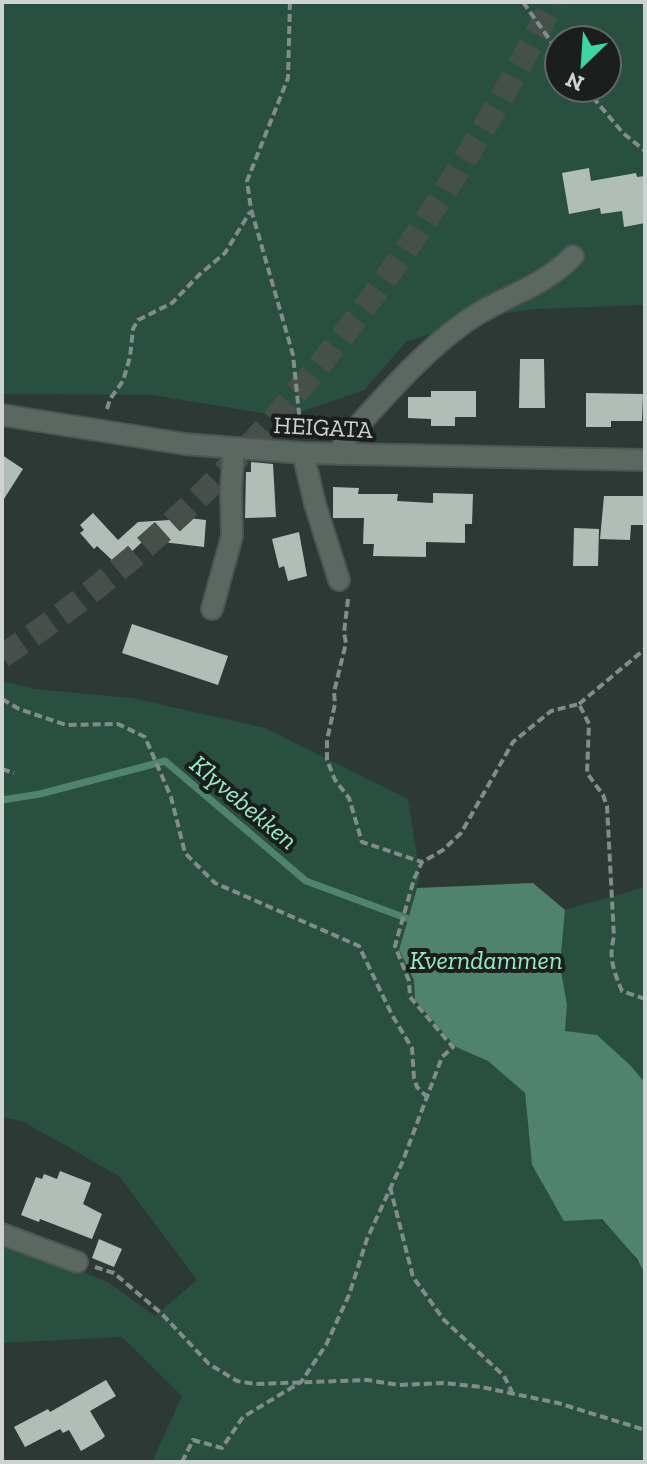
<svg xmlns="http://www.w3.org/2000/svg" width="647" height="1464" viewBox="0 0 647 1464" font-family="'Zilla Slab',serif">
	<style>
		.green { fill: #294f40; fill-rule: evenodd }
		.water { fill: #50836e }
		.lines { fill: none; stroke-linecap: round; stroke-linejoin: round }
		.stream { stroke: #50836e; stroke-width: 7 }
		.building { fill: #b0beb7 }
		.highway-tunnel { stroke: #45504b; stroke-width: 24; stroke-dasharray: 24 12; stroke-linecap: butt }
		.minor-casing { stroke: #4c5652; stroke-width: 24 }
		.path { stroke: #828c88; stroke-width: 4; stroke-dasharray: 8 4; stroke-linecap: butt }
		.minor { stroke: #5b6862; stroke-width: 20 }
		.labels { text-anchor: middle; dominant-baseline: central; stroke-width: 8; stroke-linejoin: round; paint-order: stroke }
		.street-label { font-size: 24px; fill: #ccd3d0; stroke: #1a1f1d }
		.water-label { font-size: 26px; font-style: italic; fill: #98eac8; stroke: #1a1f1d }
	</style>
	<rect width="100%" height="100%" fill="#2d3934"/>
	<!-- green -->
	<g class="green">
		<path d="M2,2h643v303l-109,4 -37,5 -64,18 -29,10 -42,48 -78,27 -134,-22 -150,-1zM559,40h48v48h-48z"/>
		<path d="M2,681l32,8 98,9 133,30 143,71 12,77 -21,74 15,31 1,19 41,47 32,14 37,32 7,72c42,32 86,62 113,109v188h-493l30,-66 -60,-59 -120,6v-104l106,43 47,34 42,-36 -78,-104 -97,-55 -20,-4z"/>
		<polygon points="645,887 645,1083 631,1066 565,1032 567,1005 560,965 565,910"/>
	</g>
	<!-- water -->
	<polygon class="water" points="533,883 565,910 560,965 567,1005 565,1031 597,1035 631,1066 645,1083 645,1274 637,1259 602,1219 564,1221 532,1165 525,1093 488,1061 456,1047 415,1000 414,980 399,950 417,888"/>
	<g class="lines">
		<!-- stream -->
		<polyline class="stream" points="2,800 40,794 165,761 306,881 406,918"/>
	</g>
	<!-- building -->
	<g class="building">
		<polygon points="589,168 591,181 636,173 637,177 645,176 645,223 624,227 622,211 601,214 600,208 569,214 562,173"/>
		<polygon points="520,359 544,359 545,408 519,408"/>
		<polygon points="431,391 476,391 476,417 455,417 455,426 431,426 431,419 408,418 408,397 431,397"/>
		<polygon points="586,393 643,394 642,421 611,421 611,427 586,427"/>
		<polygon points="2,455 23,469 2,502"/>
		<polygon points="251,462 273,464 276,517 245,518 246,472 251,472"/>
		<polygon points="333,487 359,488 358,494 398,494 397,501 433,503 433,493 473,494 472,524 465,524 465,543 426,542 426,557 373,556 374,544 363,544 364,518 333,518"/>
		<polygon points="604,496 644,496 644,525 631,525 630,540 600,539"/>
		<polygon points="93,513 118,540 138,522 170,520 170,516 206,520 204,547 163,542 141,543 126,557 122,553 113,561 97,546 94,549 80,533 84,530 80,525"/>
		<polygon points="574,528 599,529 598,566 573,566"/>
		<polygon points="299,532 307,576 288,581 284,566 279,568 272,539"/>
		<polygon points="132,624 228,656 218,685 122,653"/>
		<polygon points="60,1171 91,1183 83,1204 102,1214 92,1239 40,1219 39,1222 21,1215 36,1177 42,1179 44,1174 57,1179"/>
		<polygon points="99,1239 122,1249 114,1267 92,1258"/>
		<polygon points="106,1380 116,1396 90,1411 105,1436 102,1439 81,1451 69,1430 63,1433 60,1429 25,1447 14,1427 48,1409 50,1412"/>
	</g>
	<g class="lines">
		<!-- highway-tunnel -->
		<path class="highway-tunnel" d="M2,656c242,-159 421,-399 551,-654"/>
		<!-- minor casing -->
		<g class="minor-casing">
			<g id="minor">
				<polyline points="2,415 185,444 303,453 645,460"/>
				<polyline points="303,453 315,504 339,580"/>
				<path d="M340,454l6,-15c37,-40 73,-84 118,-116 36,-27 76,-33 109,-67"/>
				<polyline points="212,609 232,536 231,489 234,448"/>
				<polyline points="2,1234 77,1262"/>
			</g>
		</g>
		<!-- path -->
		<g class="path">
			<polyline points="290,2 288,78 247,181 251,209 293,355 301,433"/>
			<polyline points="523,2 559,53"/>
			<polyline points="585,88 623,133 645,151"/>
			<polyline points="107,409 110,399 123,381 130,357 133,329 138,320 172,303 200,274 225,253 250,212"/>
			<polyline points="348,599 344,633 346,643 334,692 335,704 327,740 327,760 335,780 349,798 362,842 422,862"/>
			<polyline points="2,699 19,709 66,725 118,724 145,737 171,797 185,853 215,883 359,946 392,1015 412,1048 414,1078 417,1087 427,1097"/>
			<polyline points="579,704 645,649"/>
			<polyline points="2,769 14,773"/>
			<polyline points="390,1187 413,1277 444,1320 504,1376 512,1392"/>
			<polyline points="95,1267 114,1273 162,1314 209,1364 237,1381 256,1384 367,1380 399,1385 444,1383 481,1387 558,1403 645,1430"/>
			<path d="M182,1462l11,-22 29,8 21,-31 58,-35 25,-37 23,-50 18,-56 35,-76 40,-106 11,-10 -43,-50 -1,-16 -14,-35 19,-67 8,-17 21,-12 18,-17 52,-91 38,-31 28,-7 10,20 -2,49 16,22 4,11 7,131c-6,20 0,35 8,54l23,8"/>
		</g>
		<!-- minor -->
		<use href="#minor" class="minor"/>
	</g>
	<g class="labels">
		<!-- street labels -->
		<g class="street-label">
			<text transform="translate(323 427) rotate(3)">HEIGATA</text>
		</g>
		<!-- water labels -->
		<g class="water-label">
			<text transform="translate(244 802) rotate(40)">Klyvebekken</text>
			<text x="486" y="960">Kverndammen</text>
		</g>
	</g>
	<!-- border -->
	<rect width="647" height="1464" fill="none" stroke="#ccd3d0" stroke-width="8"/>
	<!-- north arrow -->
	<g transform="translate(583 64) rotate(205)"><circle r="38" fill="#1a1f1d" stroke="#616765" stroke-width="2"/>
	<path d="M0-6L14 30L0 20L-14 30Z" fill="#3fd4a2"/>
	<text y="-12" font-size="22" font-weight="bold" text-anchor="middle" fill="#ccd3d0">N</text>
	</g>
</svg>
